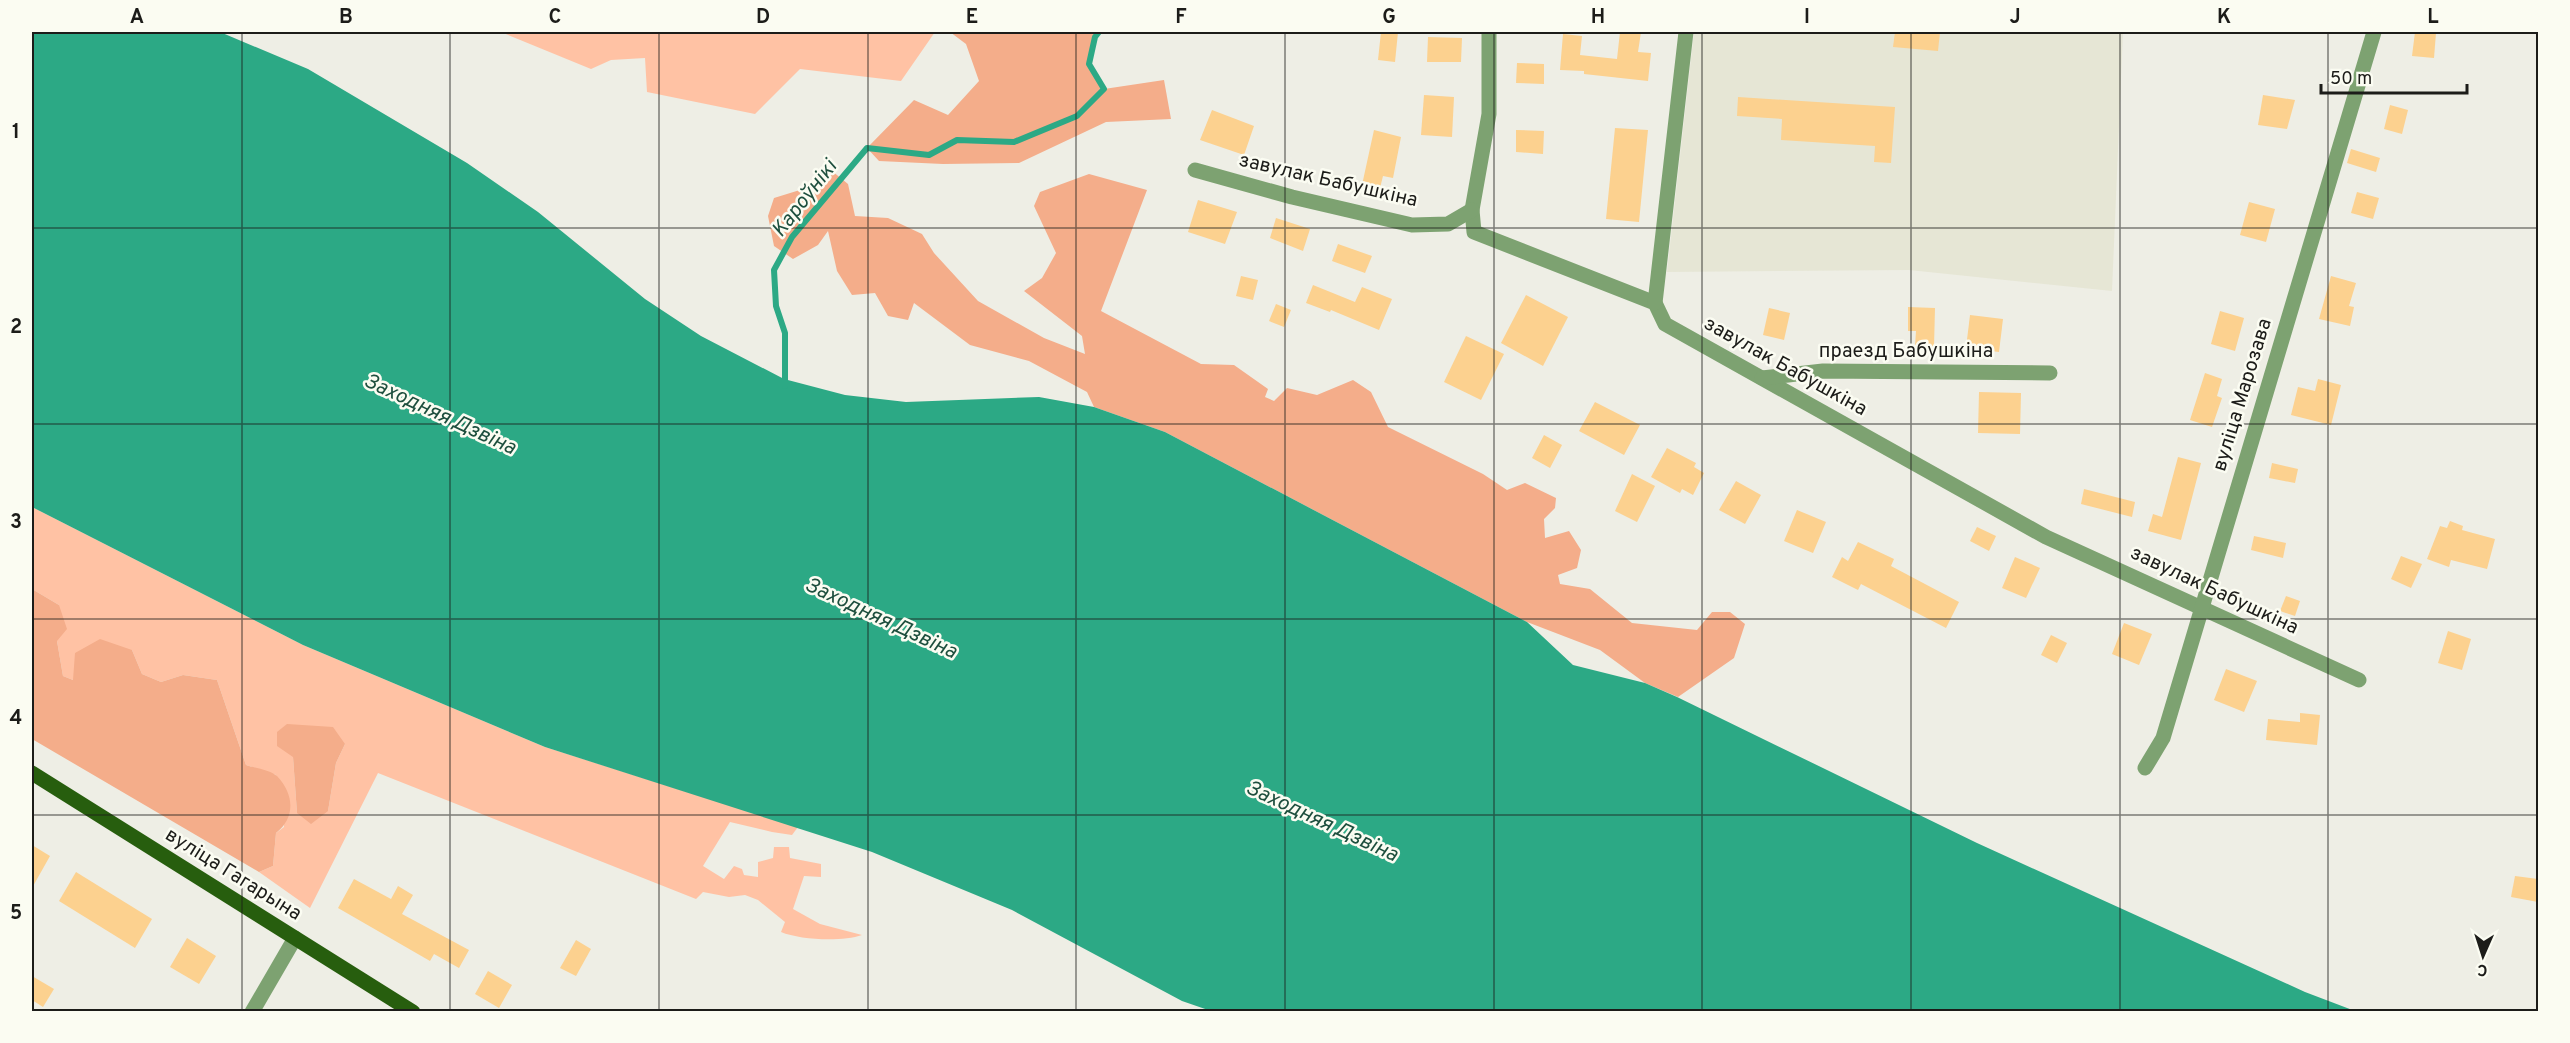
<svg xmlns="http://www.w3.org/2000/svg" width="2570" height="1043" viewBox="0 0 2570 1043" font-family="Overpass,sans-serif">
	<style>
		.built { fill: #e6e6d5 }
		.green { fill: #ffc2a4; fill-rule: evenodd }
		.forest { fill: #f4ad8a }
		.water { fill: #2ca985 }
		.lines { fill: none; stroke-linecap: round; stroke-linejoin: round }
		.stream { stroke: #2ca985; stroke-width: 6 }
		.building { fill: #fcd18f }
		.minor { stroke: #7da271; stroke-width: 15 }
		.major { stroke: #275e0e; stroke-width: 15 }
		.grid { fill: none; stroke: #1c1c19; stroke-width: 1.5; stroke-opacity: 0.55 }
		.labels { text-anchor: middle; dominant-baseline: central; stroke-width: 5; stroke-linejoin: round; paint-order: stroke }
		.street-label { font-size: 20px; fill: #1c1c19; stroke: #fbfcf2 }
		.water-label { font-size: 21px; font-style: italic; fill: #1e4f3e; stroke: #fbfcf2 }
		.neatline { fill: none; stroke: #1c1c19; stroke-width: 2 }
		.grid-label { font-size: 20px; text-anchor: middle; font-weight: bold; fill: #1c1c19 }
	</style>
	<rect width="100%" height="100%" fill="#eeeee5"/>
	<!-- built -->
	<polygon class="built" points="1694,32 2123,32 2112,291 1909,270 1667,272"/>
	<!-- green -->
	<g class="green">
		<polygon points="501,32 935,32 901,81 800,69 755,114 647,92 645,58 611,60 591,69"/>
		<path d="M32,507l271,138 242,102 253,80 -6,8 -20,-3 -42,-10 -27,44 21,13 10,-13 8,3 2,6 14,2v-15l15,-4 1,-11h15l1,11 31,6v13l-17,-1 -11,33 27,15 42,11c-20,7 -62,5 -81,-3l4,-10 -27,-22 -13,-5 -16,2 -26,-5 -7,7 -318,-126 -68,135 -51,-36 14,-6 3,-33 8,-6 -8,-52 -30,-10 -29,-85 -34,-5 -22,7 -19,-8 -10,-24 -59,30 -10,-4 -6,-35 2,-36 -27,-16zM345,744l-9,19 -8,48 -31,2 -4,-56z"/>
	</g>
	<!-- forest -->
	<g class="forest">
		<polygon points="950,32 1099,32 1095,37 1089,64 1104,89 1164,80 1171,119 1106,122 1019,163 943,164 879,161 867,148 914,100 948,115 979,81 966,44"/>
		<polygon points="832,171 848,184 855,216 888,218 922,234 934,253 978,301 1044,338 1085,354 1082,336 1024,291 1042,278 1056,253 1034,206 1040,192 1089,174 1147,190 1101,311 1201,364 1234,365 1268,389 1265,397 1274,401 1287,388 1317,395 1353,380 1371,392 1388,427 1483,474 1507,490 1525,483 1556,498 1555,508 1544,519 1545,538 1569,531 1581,550 1577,568 1558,575 1560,584 1590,589 1632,623 1697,630 1712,612 1730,612 1745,624 1734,658 1678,697 1645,683 1600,650 1527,622 1165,432 1094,407 1087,392 1029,361 970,345 914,303 908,320 888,316 875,293 852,295 837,271 828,231 818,245 793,259 774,246 768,216 774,198 816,185"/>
		<path d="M32,589l27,16 8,24 -10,12 6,35 10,4 2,-27 25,-14 32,11 10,24 19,8 22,-7 34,5 29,85c9,3 24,5 31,11 17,18 19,41 -1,57l-3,33 -14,6 -227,-133z"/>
		<polygon points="287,724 333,727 345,744 336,763 328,811 311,824 297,813 293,757 277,746 277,732"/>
	</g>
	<!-- water -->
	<polygon class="water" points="32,32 220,32 308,69 467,163 538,212 645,299 701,336 784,379 845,395 906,402 1039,397 1094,407 1165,432 1527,622 1573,665 1645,683 1677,697 1977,843 2305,992 2355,1011 1211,1011 1182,1001 1012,910 872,852 545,747 303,645 32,507"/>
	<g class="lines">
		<!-- stream -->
		<polyline class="stream" points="785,386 785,333 776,306 774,270 792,237 867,148 929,155 957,140 1014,142 1077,116 1104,89 1089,64 1095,37 1099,32"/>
	</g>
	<!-- building -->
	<g class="building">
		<polygon points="1381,32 1398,32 1395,62 1378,60"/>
		<polygon points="1620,32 1641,32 1638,52 1651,53 1648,81 1584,74 1584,71 1560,70 1563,34 1582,36 1580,55 1617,59"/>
		<polygon points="1895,32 1940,32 1938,51 1893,47"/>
		<polygon points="2415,32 2436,33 2434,58 2412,56"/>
		<polygon points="1428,37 1462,38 1461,62 1427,62"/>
		<polygon points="1517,63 1544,64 1544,84 1516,83"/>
		<polygon points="1424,95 1454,97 1452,137 1421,135"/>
		<polygon points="2263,95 2295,100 2287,129 2258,125"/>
		<polygon points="1738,97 1895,107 1891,163 1874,162 1875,146 1781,140 1782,119 1737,116"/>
		<polygon points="2390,105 2408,110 2402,134 2384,129"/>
		<polygon points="1212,110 1254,126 1244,155 1200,140"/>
		<polygon points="1615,128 1648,130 1639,222 1606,219"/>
		<polygon points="1374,130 1401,137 1393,178 1383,176 1380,188 1362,185"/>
		<polygon points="1516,130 1544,131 1543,154 1516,152"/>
		<polygon points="2351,149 2380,158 2376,172 2347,163"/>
		<polygon points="2357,192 2379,198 2373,219 2351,213"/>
		<polygon points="1198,200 1237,212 1225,244 1188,232"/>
		<polygon points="2249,202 2275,209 2266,242 2240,235"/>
		<polygon points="1276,218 1310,229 1303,251 1270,238"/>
		<polygon points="1338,244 1372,256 1365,273 1332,261"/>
		<polygon points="1241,276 1258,280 1253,300 1236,296"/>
		<polygon points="2331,276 2356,283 2349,306 2354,307 2350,326 2319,319"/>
		<polygon points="1313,285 1355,302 1362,287 1392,299 1379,330 1331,310 1330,312 1306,303"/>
		<polygon points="1526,295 1568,317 1543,366 1501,343"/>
		<polygon points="1276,304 1291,310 1284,327 1269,321"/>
		<polygon points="1908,307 1935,308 1934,347 1915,346 1916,331 1908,331"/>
		<polygon points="1769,308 1790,313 1784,340 1763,335"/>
		<polygon points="2220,311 2244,318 2235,351 2211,344"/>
		<polygon points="1970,315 2003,319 1999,352 1966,348"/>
		<polygon points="1466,336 1504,354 1481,400 1444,382"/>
		<polygon points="2205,373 2222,379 2217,396 2222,398 2212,427 2190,420"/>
		<polygon points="2318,379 2341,385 2331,425 2291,415 2298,387 2315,391"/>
		<polygon points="1979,392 2021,393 2020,434 1978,433"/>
		<polygon points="1595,402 1640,425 1624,455 1579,431"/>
		<polygon points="1544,435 1562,445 1550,468 1532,458"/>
		<polygon points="1667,448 1696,463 1694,467 1704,473 1693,495 1682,489 1680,493 1651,477"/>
		<polygon points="2178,457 2201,463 2181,540 2148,531 2153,514 2162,517"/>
		<polygon points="2272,463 2298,469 2295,483 2269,478"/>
		<polygon points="1632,474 1655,486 1637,522 1615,511"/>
		<polygon points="1736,481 1761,495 1745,524 1719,510"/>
		<polygon points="2084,489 2135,502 2132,517 2081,504"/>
		<polygon points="1797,510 1826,522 1813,553 1784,541"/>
		<polygon points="2450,521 2463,526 2462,530 2495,539 2487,569 2451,560 2449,567 2427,559 2440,526 2447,528"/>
		<polygon points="1977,527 1996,536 1989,551 1970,541"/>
		<polygon points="2254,536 2286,543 2283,558 2251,550"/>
		<polygon points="1858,542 1894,559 1891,566 1959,602 1946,628 1861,584 1858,590 1832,577 1842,557 1848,561"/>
		<polygon points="2401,556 2422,564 2411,588 2391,579"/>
		<polygon points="2015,557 2040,568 2026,598 2002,588"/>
		<polygon points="2286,596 2300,601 2295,616 2280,611"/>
		<polygon points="2124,623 2152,634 2139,665 2112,654"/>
		<polygon points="2448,631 2471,639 2462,670 2438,663"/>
		<polygon points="2051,635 2067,643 2057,663 2041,655"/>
		<polygon points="2226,669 2257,681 2244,712 2214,700"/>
		<polygon points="2300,713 2320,715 2317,745 2266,740 2268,719 2300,722"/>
		<polygon points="32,845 50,856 32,888"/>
		<polygon points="76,872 152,919 135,948 59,901"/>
		<polygon points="2515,876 2538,879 2538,902 2511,897"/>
		<polygon points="354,879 391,899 398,886 413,895 402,914 469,950 459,968 434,954 430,961 338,908"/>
		<polygon points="187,938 216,956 199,984 170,967"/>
		<polygon points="576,940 591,949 576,976 560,968"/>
		<polygon points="488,971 512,985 499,1008 475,994"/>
		<polygon points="32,976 54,989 43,1007 32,1000"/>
	</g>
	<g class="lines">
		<!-- minor -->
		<g class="minor">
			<polyline points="1489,32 1489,114 1472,210 1474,232 1655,303 1665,324 2046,537 2359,680"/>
			<polyline points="1195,170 1292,197 1412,225 1448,224 1472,210"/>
			<polyline points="1655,303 1686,32"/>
			<polyline points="1762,378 1823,371 2050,373"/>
			<polyline points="2145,768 2163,738 2374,32"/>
			<polyline points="252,1012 295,938"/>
		</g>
		<!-- major -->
		<polyline class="major" points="32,773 413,1012"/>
	</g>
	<!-- grid -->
	<path class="grid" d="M242,32v980M450,32v980M659,32v980M868,32v980M1076,32v980M1285,32v980M1494,32v980M1702,32v980M1911,32v980M2120,32v980M2328,32v980M32,228h2506M32,424h2506M32,619h2506M32,815h2506"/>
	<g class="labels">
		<!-- street labels -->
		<g class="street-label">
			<text transform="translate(1328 181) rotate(13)">завулак Бабушкіна</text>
			<text x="1906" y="352">праезд Бабушкіна</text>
			<text transform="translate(1785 367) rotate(29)">завулак Бабушкіна</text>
			<text transform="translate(2243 395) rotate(-73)">вуліца Марозава</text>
			<text transform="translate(2214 591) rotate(25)">завулак Бабушкіна</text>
			<text transform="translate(233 875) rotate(32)">вуліца Гагарына</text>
		</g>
		<!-- water labels -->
		<g class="water-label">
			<text transform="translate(805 199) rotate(-52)">Кароўнікі</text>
			<text transform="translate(440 415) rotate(25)">Заходняя Дзвіна</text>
			<text transform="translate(881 619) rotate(25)">Заходняя Дзвіна</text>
			<text transform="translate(1322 822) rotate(25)">Заходняя Дзвіна</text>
		</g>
	</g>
	<!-- border -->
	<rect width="2570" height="1043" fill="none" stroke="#fbfcf2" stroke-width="66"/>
	<!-- north arrow -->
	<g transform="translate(2483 956) rotate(183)" stroke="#fbfcf2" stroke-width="4.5" paint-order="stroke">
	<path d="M0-4.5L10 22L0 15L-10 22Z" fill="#1c1c19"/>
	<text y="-9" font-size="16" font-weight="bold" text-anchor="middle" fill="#1c1c19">С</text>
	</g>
	<!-- scale -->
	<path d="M2321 84v9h146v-9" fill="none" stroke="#1c1c19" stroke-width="3"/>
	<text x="2330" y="84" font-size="18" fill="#1c1c19" stroke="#fbfcf2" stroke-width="4.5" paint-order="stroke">50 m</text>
	<rect x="33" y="33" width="2504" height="977" class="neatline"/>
	<g class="grid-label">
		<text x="137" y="23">A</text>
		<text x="346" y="23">B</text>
		<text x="555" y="23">C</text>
		<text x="763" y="23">D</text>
		<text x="972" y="23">E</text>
		<text x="1181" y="23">F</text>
		<text x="1389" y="23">G</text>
		<text x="1598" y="23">H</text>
		<text x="1807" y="23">I</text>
		<text x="2015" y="23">J</text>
		<text x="2224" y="23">K</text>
		<text x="2433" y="23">L</text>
		<text x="16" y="138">1</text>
		<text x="16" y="333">2</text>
		<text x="16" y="528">3</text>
		<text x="16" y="724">4</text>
		<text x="16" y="919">5</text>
	</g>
</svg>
